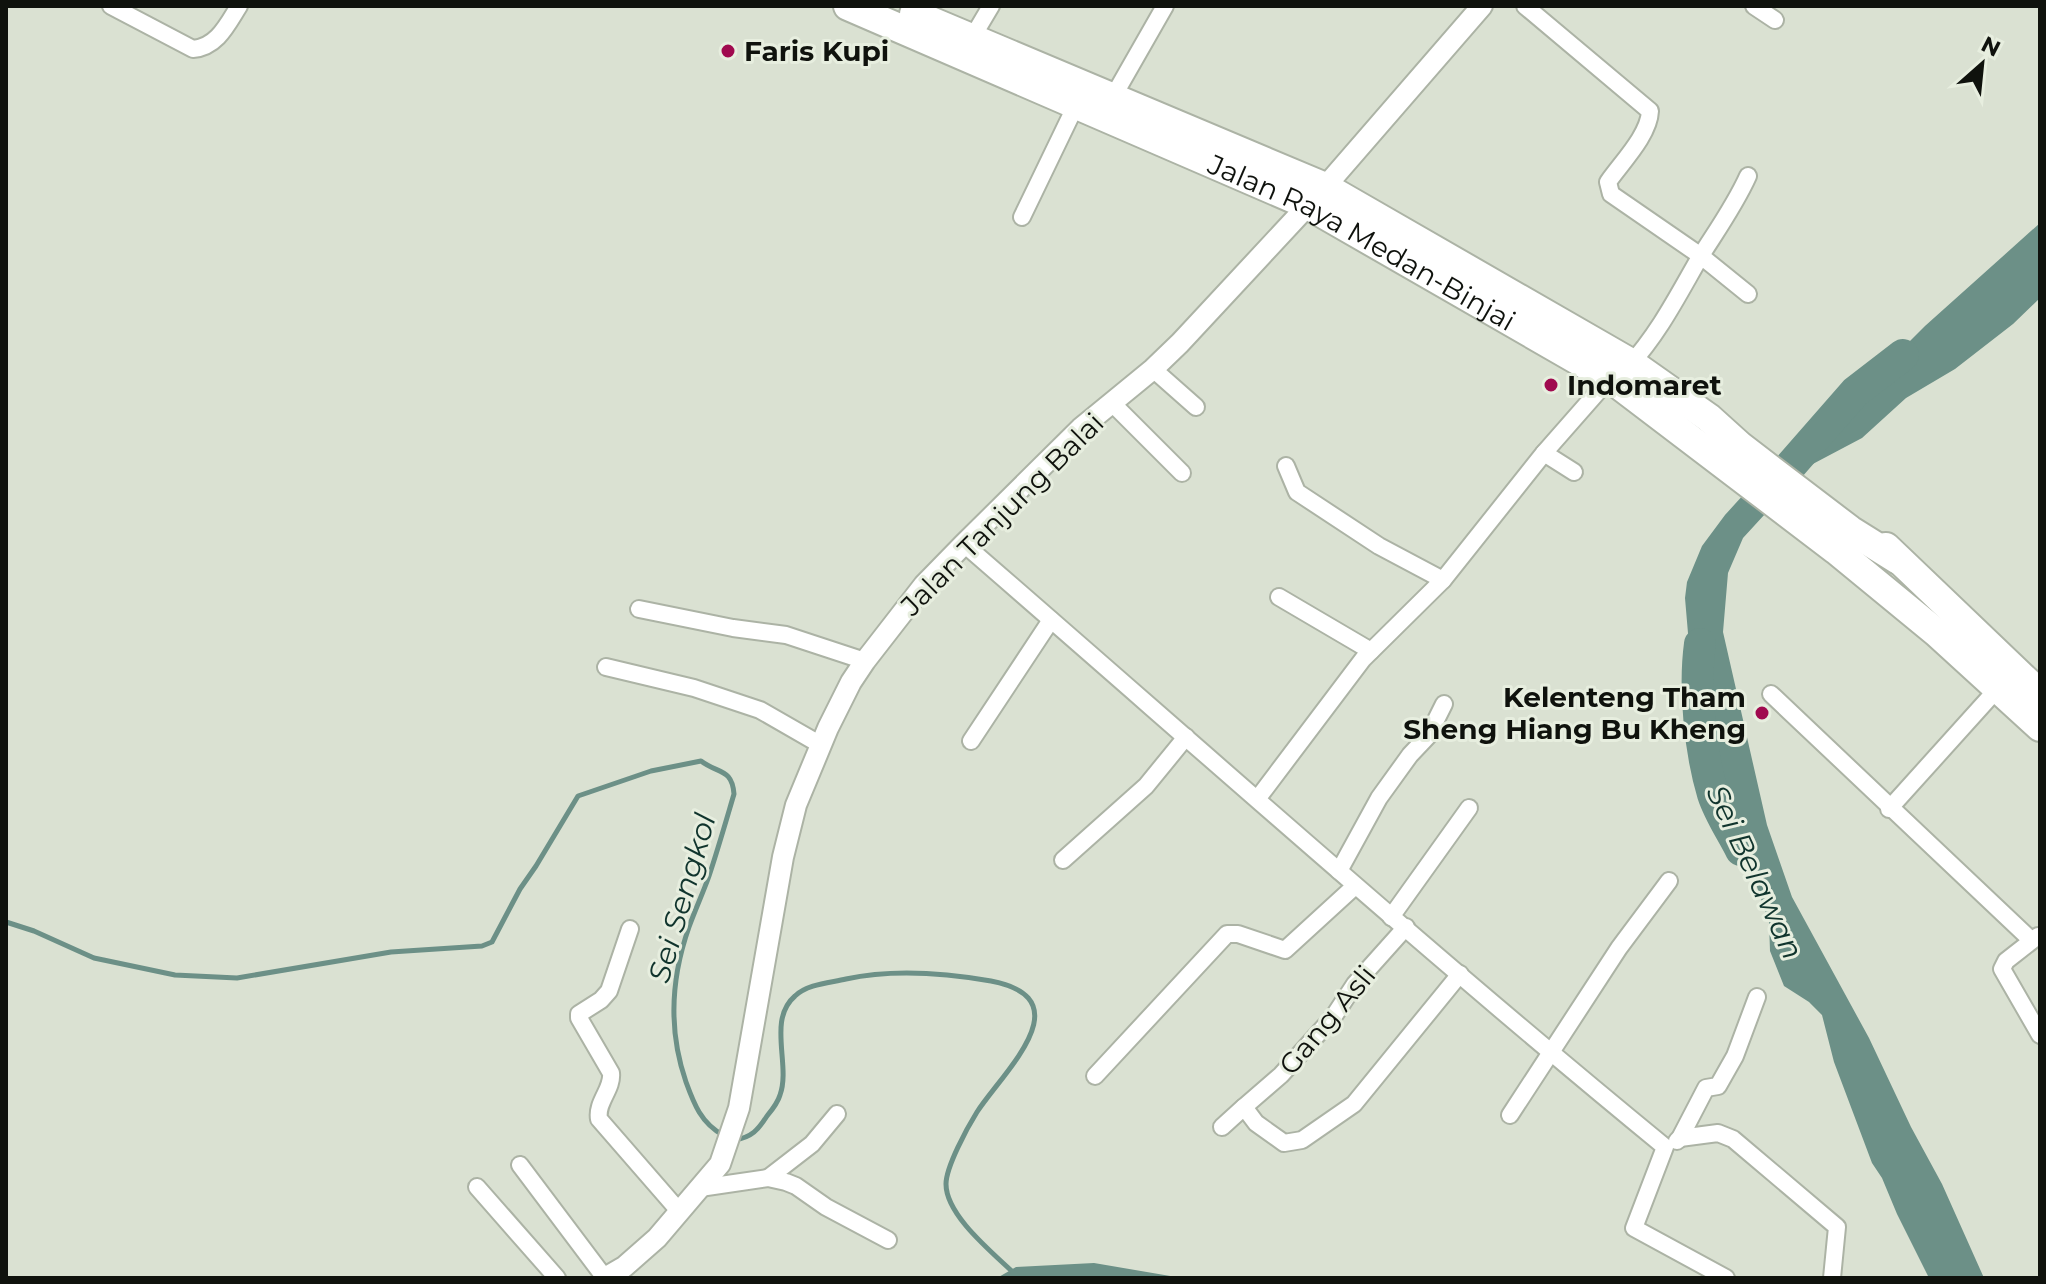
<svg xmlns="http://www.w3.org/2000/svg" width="2046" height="1284" viewBox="0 0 2046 1284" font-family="Montserrat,sans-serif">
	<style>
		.water { fill: #6c9087 }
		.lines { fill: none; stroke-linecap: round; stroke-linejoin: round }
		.stream { stroke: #6c9087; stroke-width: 5 }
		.river { stroke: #6c9087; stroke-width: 32 }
		.minor-casing { stroke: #acb3a5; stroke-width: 20 }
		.tertiary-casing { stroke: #acb3a5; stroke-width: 24 }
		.trunk-casing { stroke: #acb3a5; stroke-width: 32 }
		.minor { stroke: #fff; stroke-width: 16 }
		.tertiary { stroke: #fff; stroke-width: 20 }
		.trunk { stroke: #fff; stroke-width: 28 }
		.poi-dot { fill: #a00a4f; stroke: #e7eedf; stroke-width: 3 }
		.labels { text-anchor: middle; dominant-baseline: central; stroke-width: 6; stroke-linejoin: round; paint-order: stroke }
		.poi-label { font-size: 28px; font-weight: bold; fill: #0f120d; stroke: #e7eedf; text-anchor: start }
		.street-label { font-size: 28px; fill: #0f120d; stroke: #e7eedf }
		.water-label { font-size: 30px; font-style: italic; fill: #10342d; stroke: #e7eedf }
	</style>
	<rect width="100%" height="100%" fill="#dae1d2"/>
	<!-- water -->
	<g class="water">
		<polygon points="2040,223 2040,298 2013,324 1955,369 1906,398 1862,438 1809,466 1743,538 1728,573 1723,632 1767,825 1792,897 1869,1038 1911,1127 1942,1184 1984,1278 1929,1278 1897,1214 1882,1178 1872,1163 1834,1062 1822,1015 1809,1002 1784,986 1770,951 1769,922 1757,887 1729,836 1721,807 1709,727 1689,645 1685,598 1687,582 1702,546 1725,515 1785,449 1823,436 1865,386 1925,326"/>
		<polygon points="1094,1263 1182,1278 997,1278 1016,1267"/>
	</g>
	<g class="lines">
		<!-- stream -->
		<g class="stream">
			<path d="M6,922l28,9 60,27 81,17 62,3 154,-26 91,-6 10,-4 28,-53 16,-23 42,-70 73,-25 50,-10c17,13 31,7 33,33 -8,27 -16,55 -25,82 -6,17 -14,34 -20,51 -18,51 -21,103 -3,155 8,22 15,41 37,53"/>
			<path d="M735,1140c17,-3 23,-10 32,-24 5,-6 11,-14 13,-21 11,-30 -13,-75 15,-99 13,-12 34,-13 51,-17 46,-10 99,-6 145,2 94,18 11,92 -14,131 -10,16 -31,55 -31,72 0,33 51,72 73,94"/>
		</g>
		<!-- river -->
		<g class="river">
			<polyline points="1786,471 1855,392 1903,355"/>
			<path d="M1700,644c-6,44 0,107 13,150 6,19 19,38 28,56"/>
		</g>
		<!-- minor casing -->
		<g class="minor-casing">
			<g id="minor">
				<path d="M111,6l82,43c24,-2 34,-24 46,-43"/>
				<path d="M1525,6l125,105c-1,24 -28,51 -42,71l3,12 90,62 47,38"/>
				<polyline points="1754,6 1775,20"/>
				<polyline points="972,38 991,6"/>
				<polyline points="1113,97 1165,6"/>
				<polyline points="1022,217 1076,105"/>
				<path d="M1628,367c31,-34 49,-70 72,-110 17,-27 35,-52 48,-81"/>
				<polyline points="1153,369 1196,407"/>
				<polyline points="1112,403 1182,473"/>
				<polyline points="1544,453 1574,472"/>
				<path d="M964,544c233,202 463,408 701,603l-31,81 92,50"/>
				<polyline points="1443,580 1544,453 1609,379"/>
				<polyline points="1279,597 1371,651"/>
				<polyline points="639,609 733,628 786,635 865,661"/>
				<polyline points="606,667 694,688 760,710 821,745"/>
				<polyline points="1771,694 2031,940"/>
				<polyline points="971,741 1051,620"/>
				<polyline points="1258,798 1363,659 1443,580 1379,546 1297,492 1286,466"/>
				<polyline points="1889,809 1999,687"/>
				<polyline points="1063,860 1146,786 1186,737"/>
				<polyline points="1339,871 1379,798 1410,755 1428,736 1444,704"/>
				<polyline points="1391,917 1469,808"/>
				<path d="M630,929l-21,62 -8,9 -22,14v4l32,55c2,16 -15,29 -12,46l80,92"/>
				<polyline points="2038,936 2006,961 2002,969 2040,1035"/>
				<polyline points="1095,1076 1227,934 1238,934 1285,950 1355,886"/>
				<polyline points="1244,1107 1281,1075 1334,1016 1355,984 1406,927"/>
				<polyline points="1510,1115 1619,948 1669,881"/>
				<polyline points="1222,1127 1244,1107 1256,1123 1284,1143 1302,1140 1354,1104 1460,974"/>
				<polyline points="1680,1138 1718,1133 1733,1139 1837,1227 1832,1278"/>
				<polyline points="1677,1141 1680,1138 1706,1088 1718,1086 1735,1056 1757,997"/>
				<polyline points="520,1165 605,1278"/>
				<polyline points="768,1178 812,1144 837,1114"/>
				<polyline points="477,1187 557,1278"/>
				<polyline points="700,1188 768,1178 786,1182 796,1186 826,1207 888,1240"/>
			</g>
		</g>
		<!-- tertiary casing -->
		<g class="tertiary-casing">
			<polyline id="tertiary" points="605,1278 624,1267 657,1238 720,1164 739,1108 783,857 796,805 828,728 851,682 865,661 924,585 964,544 1081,428 1153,369 1180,343 1325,187 1482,6"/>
		</g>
		<!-- trunk casing -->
		<g class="trunk-casing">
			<g id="trunk">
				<path id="s1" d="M848,6l460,199 306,176 222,169 101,83 103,94"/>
				<polyline points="914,14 1325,187 1631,363 1709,418 1740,446 1850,530 1898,560"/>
				<polyline points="1886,547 2040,694"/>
			</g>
		</g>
		<!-- minor -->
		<use href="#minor" class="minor"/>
		<!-- tertiary -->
		<use href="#tertiary" class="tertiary"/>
		<!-- trunk -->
		<use href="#trunk" class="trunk"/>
	</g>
	<!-- markers -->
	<g class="poi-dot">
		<circle cx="728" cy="51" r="8"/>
		<circle cx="1551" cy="385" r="8"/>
		<circle cx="1762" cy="713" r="8"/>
	</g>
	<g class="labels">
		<!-- poi labels -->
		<g class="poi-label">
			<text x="744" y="51">Faris Kupi</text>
			<text x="1567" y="385">Indomaret</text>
			<text x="1746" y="697" text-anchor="end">Kelenteng Tham<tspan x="1746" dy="32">Sheng Hiang Bu Kheng</tspan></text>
		</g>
		<!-- street labels -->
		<g class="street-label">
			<text stroke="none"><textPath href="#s1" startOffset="566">Jalan Raya Medan-Binjai</textPath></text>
			<text transform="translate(1002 514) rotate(-45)">Jalan Tanjung Balai</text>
			<text transform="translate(1327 1020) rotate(-50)">Gang Asli</text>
		</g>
		<!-- water labels -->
		<g class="water-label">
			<text transform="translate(1755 872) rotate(65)">Sei Belawan</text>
			<text transform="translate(682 898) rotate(-74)">Sei Sengkol</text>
		</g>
	</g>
	<!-- border -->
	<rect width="2046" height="1284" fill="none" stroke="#0f120d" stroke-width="16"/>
	<!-- north arrow -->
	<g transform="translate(1982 64) rotate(27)" stroke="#e7eedf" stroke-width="6" paint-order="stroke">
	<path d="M0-6L14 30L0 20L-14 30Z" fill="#0f120d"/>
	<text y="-12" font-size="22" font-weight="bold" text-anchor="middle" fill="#0f120d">N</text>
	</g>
</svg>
